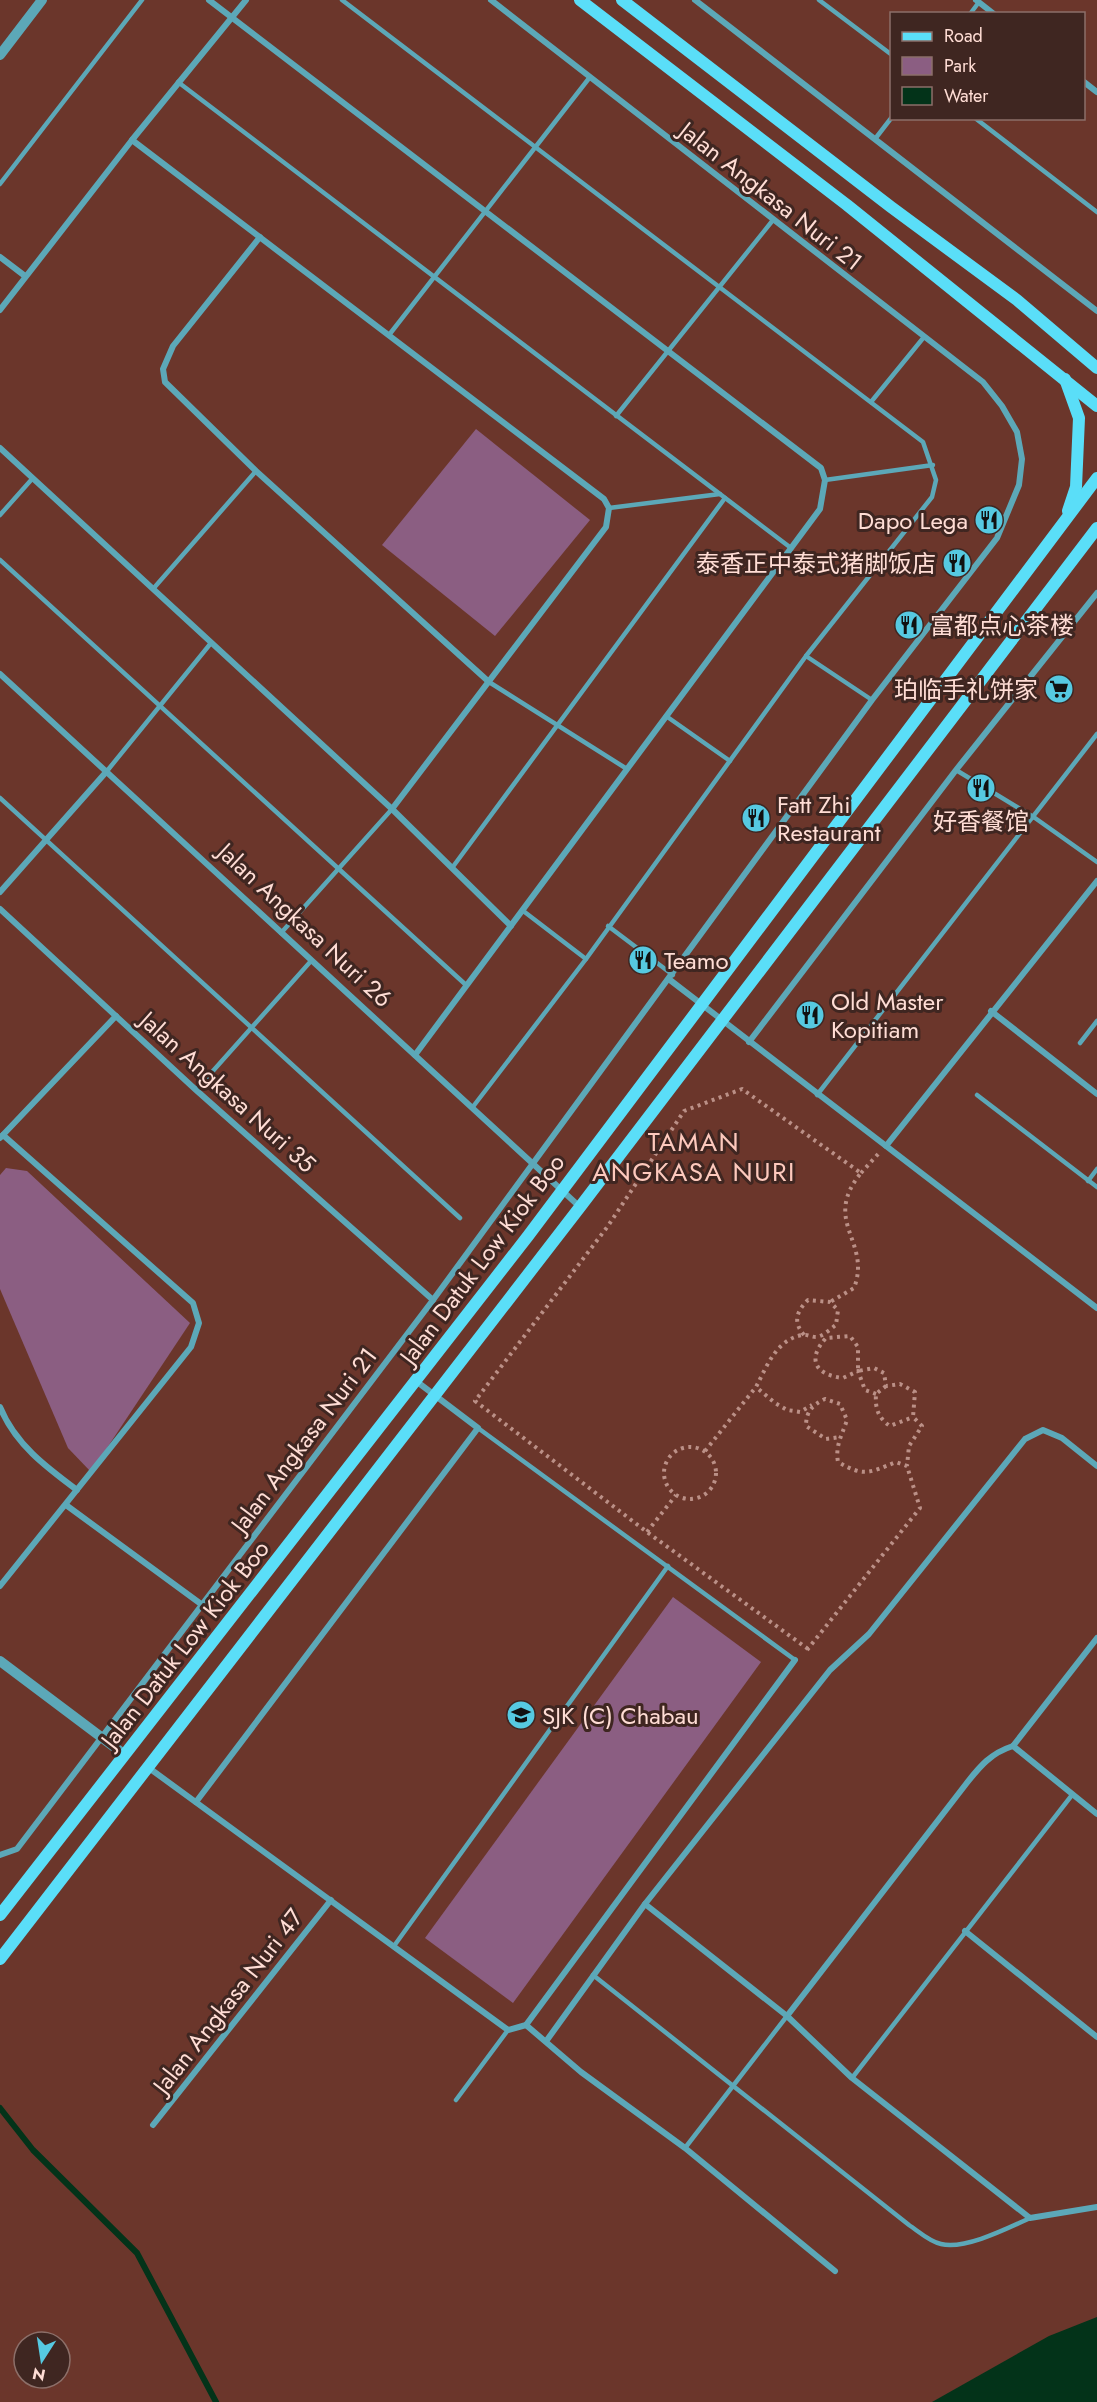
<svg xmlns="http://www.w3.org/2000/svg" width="1097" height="2402" viewBox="0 0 1097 2402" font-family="Jost,'Noto Sans SC',sans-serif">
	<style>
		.green { fill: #8b5e82 }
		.water { fill: #033319 }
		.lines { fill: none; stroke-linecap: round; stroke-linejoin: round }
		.stream { stroke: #033319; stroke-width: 6 }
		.path { stroke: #bb9087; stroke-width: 4; stroke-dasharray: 3 4.5; stroke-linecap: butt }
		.service { stroke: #5ca8b8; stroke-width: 4.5 }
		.minor { stroke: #5ca8b8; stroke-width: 6 }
		.tertiary { stroke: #5ca8b8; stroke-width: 10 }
		.secondary { stroke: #5adef8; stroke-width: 12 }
		.labels { text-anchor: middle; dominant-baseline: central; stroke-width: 6; stroke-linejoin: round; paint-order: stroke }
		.street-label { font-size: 24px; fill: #ffddd5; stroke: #3f2621 }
		.poi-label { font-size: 24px; fill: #ffddd5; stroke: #3f2621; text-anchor: start }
		.neighbourhood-label { font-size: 26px; letter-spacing: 1.5px; fill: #fdc9bd; stroke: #3f2621 }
	</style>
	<rect width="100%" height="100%" fill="#6b362b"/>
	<!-- green -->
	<g class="green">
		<polygon points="476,429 590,520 495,636 382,545"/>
		<polygon points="6,1168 27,1171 190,1323 91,1472 68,1448 0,1289 0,1175"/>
		<polygon points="673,1597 761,1662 513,2003 425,1938"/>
	</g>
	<!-- water -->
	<polygon class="water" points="1097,2317 1097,2402 932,2402 1049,2336"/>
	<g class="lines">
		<!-- stream -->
		<polyline class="stream" points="0,2108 33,2150 137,2253 216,2402"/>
		<!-- path -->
		<g class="path">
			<polyline points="861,1173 879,1153"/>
			<path d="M804,1335c-11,-13 -8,-23 4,-35l22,2 8,8 -2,15c-6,4 -12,11 -20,12 -5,0 -9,-3 -14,-2 -26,5 -35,31 -46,52l19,16 12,7 13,2 12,-7"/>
			<path d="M886,1386l-10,8c-1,14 2,24 14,32l23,-9"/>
			<path d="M876,1394l-11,-4 -7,-19 -15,7c-27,-3 -37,-18 -17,-40l24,-2 8,11v24l16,-3 10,5 2,13 14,-2 15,8 -2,25 9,9 -13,20 -2,20"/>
			<circle cx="690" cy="1473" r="26"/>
			<polyline points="705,1451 756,1387"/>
			<polyline points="647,1532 676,1495"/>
			<path d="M808,1649l-161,-117 -172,-131 133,-175 76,-115 58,-22 119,84c-40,49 11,68 -7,115l-24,14"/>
			<path d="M807,1650l113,-142 -13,-42 -11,-4c-27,11 -32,15 -58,0 -3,-16 4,-27 9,-42l-7,-16 -15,-5c-13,6 -19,13 -19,27l20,13 15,-2"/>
		</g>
		<!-- service -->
		<g class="service">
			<polyline points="342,0 923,442 936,480 932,497 806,656 586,959 472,1108"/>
			<polyline points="819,0 892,55"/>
			<polyline points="970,14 979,2"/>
			<polyline points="178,82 791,548"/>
			<polyline points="975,118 1097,212"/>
			<polyline points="875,139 892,117"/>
			<polyline points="0,184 142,0"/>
			<polyline points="389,335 590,77"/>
			<polyline points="871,402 924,337"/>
			<polyline points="616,416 773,220"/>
			<polyline points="825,480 933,465"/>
			<polyline points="609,508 720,494"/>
			<polyline points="0,515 32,479"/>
			<polyline points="0,560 466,985"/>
			<polyline points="153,589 256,471"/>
			<polyline points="806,656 872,700"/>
			<polyline points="489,682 627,769"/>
			<polyline points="666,716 730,761"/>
			<polyline points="956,770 1035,818 1097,862"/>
			<polyline points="107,771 211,643"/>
			<polyline points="0,798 460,1218"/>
			<polyline points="452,868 725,498"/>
			<polyline points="522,910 586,959"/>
			<polyline points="608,926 673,975"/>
			<polyline points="281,933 392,809"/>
			<polyline points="1080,1043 1097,1021"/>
			<polyline points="196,1090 311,961"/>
			<polyline points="817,1095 1097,734"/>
			<polyline points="977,1095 1097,1187"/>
			<polyline points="1088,1181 1097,1169"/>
			<polyline points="478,1428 795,1660"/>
			<polyline points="394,1946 668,1566"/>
			<path d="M593,1975l316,250c9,6 21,17 32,19 24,6 67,-16 89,-26"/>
			<polyline points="852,2078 1072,1795"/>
			<polyline points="456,2100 508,2030"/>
			<polyline points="685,2148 787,2016"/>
		</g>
		<!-- minor -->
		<g class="minor">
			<polyline points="209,0 821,468 825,480 820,509 415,1055"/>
			<polyline points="695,0 1097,311"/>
			<polyline points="976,0 994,14"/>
			<polyline points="1084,82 1097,92"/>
			<polyline points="132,140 604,499 609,508 606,527 392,809"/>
			<polyline points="260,237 173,346 163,369 165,382 256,471 489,682"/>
			<polyline points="0,257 25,276"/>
			<polyline points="0,310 132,140 246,0"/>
			<polyline points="0,448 392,809 511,926"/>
			<polyline points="0,674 580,1207"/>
			<polyline points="0,892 107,771"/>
			<polyline points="0,909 196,1090 433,1300"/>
			<polyline points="670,980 1097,1308"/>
			<polyline points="991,1011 1097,1094"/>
			<polyline points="749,1042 956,770 1097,593"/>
			<polyline points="0,1138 116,1016"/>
			<polyline points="886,1146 1097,881"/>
			<path d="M0,1407c15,37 46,60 77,83"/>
			<polyline points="66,1505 201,1604"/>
			<polyline points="0,1586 191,1347 199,1323 193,1303 3,1135"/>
			<polyline points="1013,1746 1097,1814"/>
			<polyline points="149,1768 508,2030 526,2025 795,1660"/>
			<polyline points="196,1802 478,1428 416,1381"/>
			<polyline points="0,1855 17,1849 433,1300 872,700 997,538 1019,485 1022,459 1017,432 1002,406 983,382 491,0"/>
			<polyline points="645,1904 787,2016 852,2078 1030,2218 1097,2207"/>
			<polyline points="965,1931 1097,2037"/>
			<path d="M787,2016l179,-232c14,-18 25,-31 47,-38l84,-108"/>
			<polyline points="526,2025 581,2072 685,2148 835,2271"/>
			<polyline points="547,2040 645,1904 830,1670 869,1634 1025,1439 1043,1430 1062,1438 1097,1466"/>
			<polyline points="153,2125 331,1900"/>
		</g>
		<!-- tertiary -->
		<g class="tertiary">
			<polyline points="0,55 42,0"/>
			<polyline points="0,1661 125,1755"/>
		</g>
		<!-- secondary -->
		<g class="secondary">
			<polyline points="580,0 847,205 1097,406"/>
			<polyline points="622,0 891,207 1017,300 1097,368"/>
			<polyline points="1065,379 1079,418 1076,487 1068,511"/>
			<polyline points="0,1915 528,1236 1097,478"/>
			<polyline points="0,1959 580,1207 1097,528"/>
		</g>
	</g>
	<!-- icons -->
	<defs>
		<g id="restaurant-disc" transform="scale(1.5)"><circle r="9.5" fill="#56c9e1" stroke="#3f2621"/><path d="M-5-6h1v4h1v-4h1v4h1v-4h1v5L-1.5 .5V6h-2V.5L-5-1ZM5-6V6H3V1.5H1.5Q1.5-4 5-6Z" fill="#111"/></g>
		<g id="supermarket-disc" transform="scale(1.5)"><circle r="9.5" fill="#56c9e1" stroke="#3f2621"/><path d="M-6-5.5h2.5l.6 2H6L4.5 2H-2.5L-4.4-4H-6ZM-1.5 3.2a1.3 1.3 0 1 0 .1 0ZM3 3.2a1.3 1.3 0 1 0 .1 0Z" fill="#111"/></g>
		<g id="school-disc" transform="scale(1.5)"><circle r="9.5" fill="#56c9e1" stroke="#3f2621"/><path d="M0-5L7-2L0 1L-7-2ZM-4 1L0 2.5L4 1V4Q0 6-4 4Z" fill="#111"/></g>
	</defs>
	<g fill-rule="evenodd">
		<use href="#restaurant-disc" x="989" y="520"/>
		<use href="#restaurant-disc" x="957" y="563"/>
		<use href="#restaurant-disc" x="909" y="625"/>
		<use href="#supermarket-disc" x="1059" y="689"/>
		<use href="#restaurant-disc" x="981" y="788"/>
		<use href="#restaurant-disc" x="756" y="818"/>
		<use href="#restaurant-disc" x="643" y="960"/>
		<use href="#restaurant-disc" x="810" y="1015"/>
		<use href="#school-disc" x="521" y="1715"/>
	</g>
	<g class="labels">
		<!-- street labels -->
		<g class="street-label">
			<text transform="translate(771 196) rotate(38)">Jalan Angkasa Nuri 21</text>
			<text transform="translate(305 925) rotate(43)">Jalan Angkasa Nuri 26</text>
			<text transform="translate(228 1092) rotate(42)">Jalan Angkasa Nuri 35</text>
			<text transform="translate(482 1259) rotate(-53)">Jalan Datuk Low Kiok Boo</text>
			<text transform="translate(304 1440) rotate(-53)">Jalan Angkasa Nuri 21</text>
			<text transform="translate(185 1644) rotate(-52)">Jalan Datuk Low Kiok Boo</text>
			<text transform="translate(228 2001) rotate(-52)">Jalan Angkasa Nuri 47</text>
		</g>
		<!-- poi labels -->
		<g class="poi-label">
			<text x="968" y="520" text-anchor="end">Dapo Lega</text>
			<text x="936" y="563" text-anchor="end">泰香正中泰式猪脚饭店</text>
			<text x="930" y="625">富都点心茶楼</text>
			<text x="1038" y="689" text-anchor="end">珀临手礼饼家</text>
			<text x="777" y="804">Fatt Zhi<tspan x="777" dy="28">Restaurant</tspan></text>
			<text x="981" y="821" text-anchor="middle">好香餐馆</text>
			<text x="664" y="960">Teamo</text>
			<text x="831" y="1001">Old Master<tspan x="831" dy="28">Kopitiam</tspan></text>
			<text x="542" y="1715">SJK (C) Chabau</text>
		</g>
		<!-- neighbourhood labels -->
		<g class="neighbourhood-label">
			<text x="694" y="1142">TAMAN<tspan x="694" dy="30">ANGKASA NURI</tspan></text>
		</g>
	</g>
	<!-- legend -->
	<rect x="890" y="12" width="195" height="108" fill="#3f2621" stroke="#8c6f69" stroke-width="1.5"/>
	<rect x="902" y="32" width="30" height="9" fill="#5adef8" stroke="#8c6f69" stroke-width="1.5"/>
	<text x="944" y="42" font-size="18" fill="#ffddd5">Road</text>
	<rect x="902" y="57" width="30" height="18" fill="#8b5e82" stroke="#8c6f69" stroke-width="1.5"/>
	<text x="944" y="72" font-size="18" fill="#ffddd5">Park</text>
	<rect x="902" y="87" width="30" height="18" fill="#033319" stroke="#8c6f69" stroke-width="1.5"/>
	<text x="944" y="102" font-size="18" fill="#ffddd5">Water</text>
	<!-- north arrow -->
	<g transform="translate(42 2360) rotate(192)"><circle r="28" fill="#3f2621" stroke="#8c6f69" stroke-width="1.5"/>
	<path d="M0-4.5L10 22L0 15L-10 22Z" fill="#56c9e1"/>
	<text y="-9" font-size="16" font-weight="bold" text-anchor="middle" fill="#ffddd5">N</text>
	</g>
</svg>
